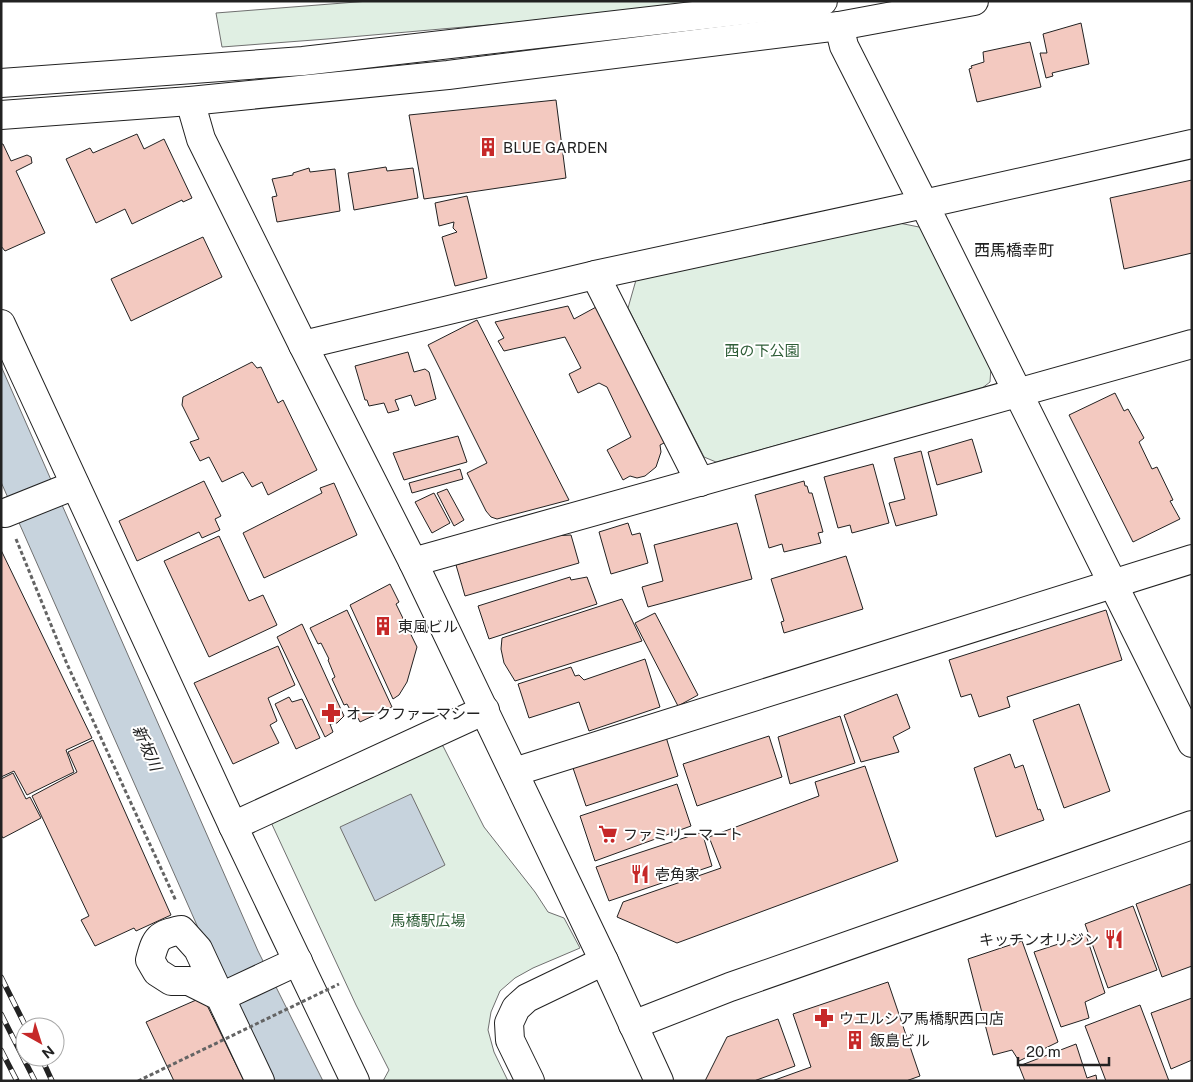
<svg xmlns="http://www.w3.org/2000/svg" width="1193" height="1082" viewBox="0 0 1193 1082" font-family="'Public Sans','Noto Sans JP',sans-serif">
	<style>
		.green { fill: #e0efe3; stroke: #6f6f6f }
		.water { fill: #c7d3dd; stroke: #6f6f6f }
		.building { fill: #f3c9c0; stroke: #222 }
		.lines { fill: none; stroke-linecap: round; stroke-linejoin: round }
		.minor-casing { stroke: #222; stroke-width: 30 }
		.path { stroke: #646464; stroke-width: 3; stroke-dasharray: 4 2.5; stroke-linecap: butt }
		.minor { stroke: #fff; stroke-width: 28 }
		.rail-casing { stroke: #222; stroke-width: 5.5 }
		.rail { stroke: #fff; stroke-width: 4; stroke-dasharray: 11; stroke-linecap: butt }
		.path-bridge { stroke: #646464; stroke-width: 3; stroke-dasharray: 4 2.5; stroke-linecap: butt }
		.labels { text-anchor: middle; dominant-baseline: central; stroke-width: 4; stroke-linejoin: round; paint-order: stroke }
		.poi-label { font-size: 15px; fill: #222; stroke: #fff; text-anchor: start }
		.park-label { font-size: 15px; fill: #2f5e38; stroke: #fff }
		.neighbourhood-label { font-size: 16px; fill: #222; stroke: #fff }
		.water-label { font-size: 16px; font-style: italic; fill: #222; stroke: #fff }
	</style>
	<rect width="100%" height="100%" fill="#fff"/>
	<!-- green -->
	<g class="green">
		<polygon points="369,1 712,1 510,23 327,39 222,47 216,13"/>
		<polygon points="899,223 924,228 991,367 990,382 981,389 716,462 704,457 628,308 636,280"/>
		<polygon points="430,741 443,746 484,827 535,892 548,912 564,918 580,948 533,968 515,978 500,991 491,1012 488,1030 494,1052 508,1081 383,1081 389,1070 356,1005 269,818"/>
	</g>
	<!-- water -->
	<g class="water">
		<polygon points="1,366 258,951 323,1081 275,1081 207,948 1,482"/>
		<polygon points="411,794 445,865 375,901 340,827"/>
	</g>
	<!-- building -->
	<g class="building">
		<polygon points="1081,23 1089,64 1052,73 1053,76 1046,78 1040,53 1047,53 1043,34"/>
		<polygon points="1030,42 1041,87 977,102 969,69 972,68 971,66 984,62 983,52"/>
		<polygon points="556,100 566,178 424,199 409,115"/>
		<polygon points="137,134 144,149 164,139 192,198 183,202 182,200 132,224 125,209 96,223 66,159 90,148 93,153"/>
		<polygon points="1,144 3,144 11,161 27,155 31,157 32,163 16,171 45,233 5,251 1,246"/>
		<polygon points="386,167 387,171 413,168 418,198 354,210 348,173"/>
		<polygon points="309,168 310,172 335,169 340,211 277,222 272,197 277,196 272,179 293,175 293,173"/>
		<polygon points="1192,180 1192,253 1124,269 1110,198"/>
		<polygon points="467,196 487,278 455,286 442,237 457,232 453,228 454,222 439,226 435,203"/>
		<polygon points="203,237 222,277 131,321 111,279"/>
		<polygon points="568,306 574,319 598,306 666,442 660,445 661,452 656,467 645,476 637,478 630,476 623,480 607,450 631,437 607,387 599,383 578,393 569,374 581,368 565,337 504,351 498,341 504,338 495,322"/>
		<polygon points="477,320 569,500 497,519 491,517 486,511 467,473 487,463 428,345"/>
		<polygon points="408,352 414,372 425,369 429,372 436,399 415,406 411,395 395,400 399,410 388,413 384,403 369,406 367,400 365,400 355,366"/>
		<polygon points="252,362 257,368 261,367 278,403 283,400 317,470 268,495 262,482 252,487 243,472 222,482 209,457 200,461 190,442 199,439 182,405 183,397"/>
		<polygon points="1115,393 1124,411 1128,409 1144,438 1139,442 1152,469 1157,467 1173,500 1170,501 1180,519 1133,542 1069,415"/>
		<polygon points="458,436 467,462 404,480 393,453"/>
		<polygon points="972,439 982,472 937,485 928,452"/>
		<polygon points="921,451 937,515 896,526 889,503 905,499 894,458"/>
		<polygon points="873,464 889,523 852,533 850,525 838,528 824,477"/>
		<polygon points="460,469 463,479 412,493 409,483"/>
		<polygon points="204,481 221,516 215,519 220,530 202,538 199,532 137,561 119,521"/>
		<polygon points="804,481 805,486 807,486 809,493 812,493 823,532 818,533 821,543 784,552 782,544 769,548 755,495"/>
		<polygon points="334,483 357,535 264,578 243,533 322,493 320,488"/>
		<polygon points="447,489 464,520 454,526 437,493"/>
		<polygon points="434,493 450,523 432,533 415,502"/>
		<polygon points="628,523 632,535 640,533 648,563 611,574 599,532"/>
		<polygon points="737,523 752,579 648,607 642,587 663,581 654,545"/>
		<polygon points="571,535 579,563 465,596 456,565 551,536"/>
		<polygon points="219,536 249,601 263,595 277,625 209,657 164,561"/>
		<polygon points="1,550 92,738 66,750 74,772 27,795 14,771 1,777"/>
		<polygon points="846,556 863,609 784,633 781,622 784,621 771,579"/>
		<polygon points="570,577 571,580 587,577 597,604 489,639 478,606"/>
		<polygon points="390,584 399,602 396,604 417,647 407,682 399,695 393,699 350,605"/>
		<polygon points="622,599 642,641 515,681 504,663 501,649 502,638"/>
		<polygon points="347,610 392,707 360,722 358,718 355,719 347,704 344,705 332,679 335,677 328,660 329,659 321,643 318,644 310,628"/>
		<polygon points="1106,610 1122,660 1007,697 1010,707 979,717 971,694 961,697 949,660"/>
		<polygon points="655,613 698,695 678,706 635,623"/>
		<polygon points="302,624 344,716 337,723 330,724 333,732 325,737 277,637"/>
		<polygon points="278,646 295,685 268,698 277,721 270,725 279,743 233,764 194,683"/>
		<polygon points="645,659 660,707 589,731 579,702 529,718 518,684 571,667 575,676 579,675 584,680"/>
		<polygon points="897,694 910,728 893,737 899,752 861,762 844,715"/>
		<polygon points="289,697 292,702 302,699 320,738 296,749 275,704"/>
		<polygon points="1079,704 1110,791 1064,808 1033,720"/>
		<polygon points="840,716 855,763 790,784 778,737"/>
		<polygon points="769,736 782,777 697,806 683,764"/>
		<polygon points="666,737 678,776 586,806 573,768"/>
		<polygon points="93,740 171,915 136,931 134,928 95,946 81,920 89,916 32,796 77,772 68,752"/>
		<polygon points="1010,754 1015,768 1023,765 1038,810 1040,809 1044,820 996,837 974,768"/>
		<polygon points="865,766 898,861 677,943 617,917 623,902 721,868 709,837 819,796 815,782"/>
		<polygon points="13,773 26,799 30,797 41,818 3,838 1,835 1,779"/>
		<polygon points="677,784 691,826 595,861 580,816"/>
		<polygon points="702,832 712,866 609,901 596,867"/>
		<polygon points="1191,884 1192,966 1162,977 1136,904"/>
		<polygon points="1133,906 1157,970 1108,988 1085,924"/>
		<polygon points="1086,935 1105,993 1085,1002 1089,1018 1061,1027 1034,952"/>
		<polygon points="1022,941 1058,1042 1019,1061 1012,1050 993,1055 968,959"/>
		<polygon points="888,982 920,1076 906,1081 772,1081 811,1067 793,1014"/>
		<polygon points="203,997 244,1081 174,1081 146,1022"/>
		<polygon points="1192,998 1192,1060 1171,1069 1151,1013"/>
		<polygon points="1140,1005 1169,1081 1106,1081 1085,1026"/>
		<polygon points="778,1019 795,1066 754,1081 705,1081 727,1037"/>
		<polygon points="1076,1044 1087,1078 1096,1075 1097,1081 1025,1081 1019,1066"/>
	</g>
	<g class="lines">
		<!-- minor casing -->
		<g class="minor-casing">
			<g id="minor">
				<polyline points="1,83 303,61 823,1"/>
				<polyline points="190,101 201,139 303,345 413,562 604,961 659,1081"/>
				<polyline points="1,115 190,101 448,75 839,26 974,1"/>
				<polyline points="1192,144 924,204 1192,743"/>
				<polyline points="595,275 700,482"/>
				<polyline points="1,324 233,826 355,1081"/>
				<polyline points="303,345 595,275 924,204 844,46 839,26"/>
				<polyline points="5,513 75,485"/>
				<polyline points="413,562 1192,344"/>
				<polyline points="514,772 1192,559"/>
				<polyline points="233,826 485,710"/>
				<path d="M221,997l-32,-16h-18l-14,-9 -7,-12c6,-23 8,-25 31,-30l17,19 27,58 35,74"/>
				<polyline points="221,997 298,961"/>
				<polyline points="633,1025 730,987 1192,825"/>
				<polyline points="530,1081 510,1040 509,1023 516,1008 527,998 604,961"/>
			</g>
		</g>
		<!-- path -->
		<polyline class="path" points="16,539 67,664 176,901"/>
		<!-- minor -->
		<use href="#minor" class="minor"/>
		<!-- rail casing -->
		<g class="rail-casing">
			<g id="rail">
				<polyline points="1,977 26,1027"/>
				<polyline points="1,1014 35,1081"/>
				<polyline points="1,1050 17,1081"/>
				<polyline points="41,1057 52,1081"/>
			</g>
		</g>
		<!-- rail -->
		<use href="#rail" class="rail"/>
		<!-- path-bridge -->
		<polyline class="path-bridge" points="138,1081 339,984"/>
	</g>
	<!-- icons -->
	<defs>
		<g id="building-bare" transform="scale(1.5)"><path d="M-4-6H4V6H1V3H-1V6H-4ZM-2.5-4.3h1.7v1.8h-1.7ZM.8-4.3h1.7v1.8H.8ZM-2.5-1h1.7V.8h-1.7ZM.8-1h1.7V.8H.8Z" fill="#c62828" stroke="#fff" stroke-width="2.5" paint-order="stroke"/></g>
		<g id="pharmacy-bare" transform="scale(1.5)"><path d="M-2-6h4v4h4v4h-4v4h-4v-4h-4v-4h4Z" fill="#c62828" stroke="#fff" stroke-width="2.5" paint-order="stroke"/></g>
		<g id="supermarket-bare" transform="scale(1.5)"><path d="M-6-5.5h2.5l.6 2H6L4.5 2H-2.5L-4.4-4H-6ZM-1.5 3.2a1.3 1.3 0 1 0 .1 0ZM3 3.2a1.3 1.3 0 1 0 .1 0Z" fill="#c62828" stroke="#fff" stroke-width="2.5" paint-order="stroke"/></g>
		<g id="restaurant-bare" transform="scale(1.5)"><path d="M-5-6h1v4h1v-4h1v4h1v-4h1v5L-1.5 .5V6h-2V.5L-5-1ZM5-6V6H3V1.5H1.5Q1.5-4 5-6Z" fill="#c62828" stroke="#fff" stroke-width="2.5" paint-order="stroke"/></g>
	</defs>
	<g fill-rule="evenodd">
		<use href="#building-bare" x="488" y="147"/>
		<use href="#building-bare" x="383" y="626"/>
		<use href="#pharmacy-bare" x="331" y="713"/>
		<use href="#supermarket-bare" x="608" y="834"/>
		<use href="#restaurant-bare" x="640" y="874"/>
		<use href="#restaurant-bare" x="1114" y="939"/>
		<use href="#pharmacy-bare" x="824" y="1018"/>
		<use href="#building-bare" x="855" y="1040"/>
	</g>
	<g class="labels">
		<!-- poi labels -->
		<g class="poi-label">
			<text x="503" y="147">BLUE GARDEN</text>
			<text x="398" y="626">東風ビル</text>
			<text x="346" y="713">オークファーマシー</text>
			<text x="623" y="834">ファミリーマート</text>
			<text x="655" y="874">壱角家</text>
			<text x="1099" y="939" text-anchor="end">キッチンオリジン</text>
			<text x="839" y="1018">ウエルシア馬橋駅西口店</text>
			<text x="870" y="1040">飯島ビル</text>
		</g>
		<!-- park labels -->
		<g class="park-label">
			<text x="762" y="350">西の下公園</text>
			<text x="428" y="920">馬橋駅広場</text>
		</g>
		<!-- neighbourhood labels -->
		<g class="neighbourhood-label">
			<text x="1014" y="250">西馬橋幸町</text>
		</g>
		<!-- water labels -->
		<g class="water-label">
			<text transform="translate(147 748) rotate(66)">新坂川</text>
		</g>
	</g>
	<!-- border -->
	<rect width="1193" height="1082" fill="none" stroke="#222222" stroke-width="5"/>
	<!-- north arrow -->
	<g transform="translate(40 1042) rotate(141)"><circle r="24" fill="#ffffff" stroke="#a7a7a7"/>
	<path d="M0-4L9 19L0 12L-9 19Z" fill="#c62828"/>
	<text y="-8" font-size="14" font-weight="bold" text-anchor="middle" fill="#222222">N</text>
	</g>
	<!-- scale -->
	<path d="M1018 1057v8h91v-8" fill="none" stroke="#222222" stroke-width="2.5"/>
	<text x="1026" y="1057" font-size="15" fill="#222222" stroke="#ffffff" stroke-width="4" paint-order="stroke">20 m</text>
</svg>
